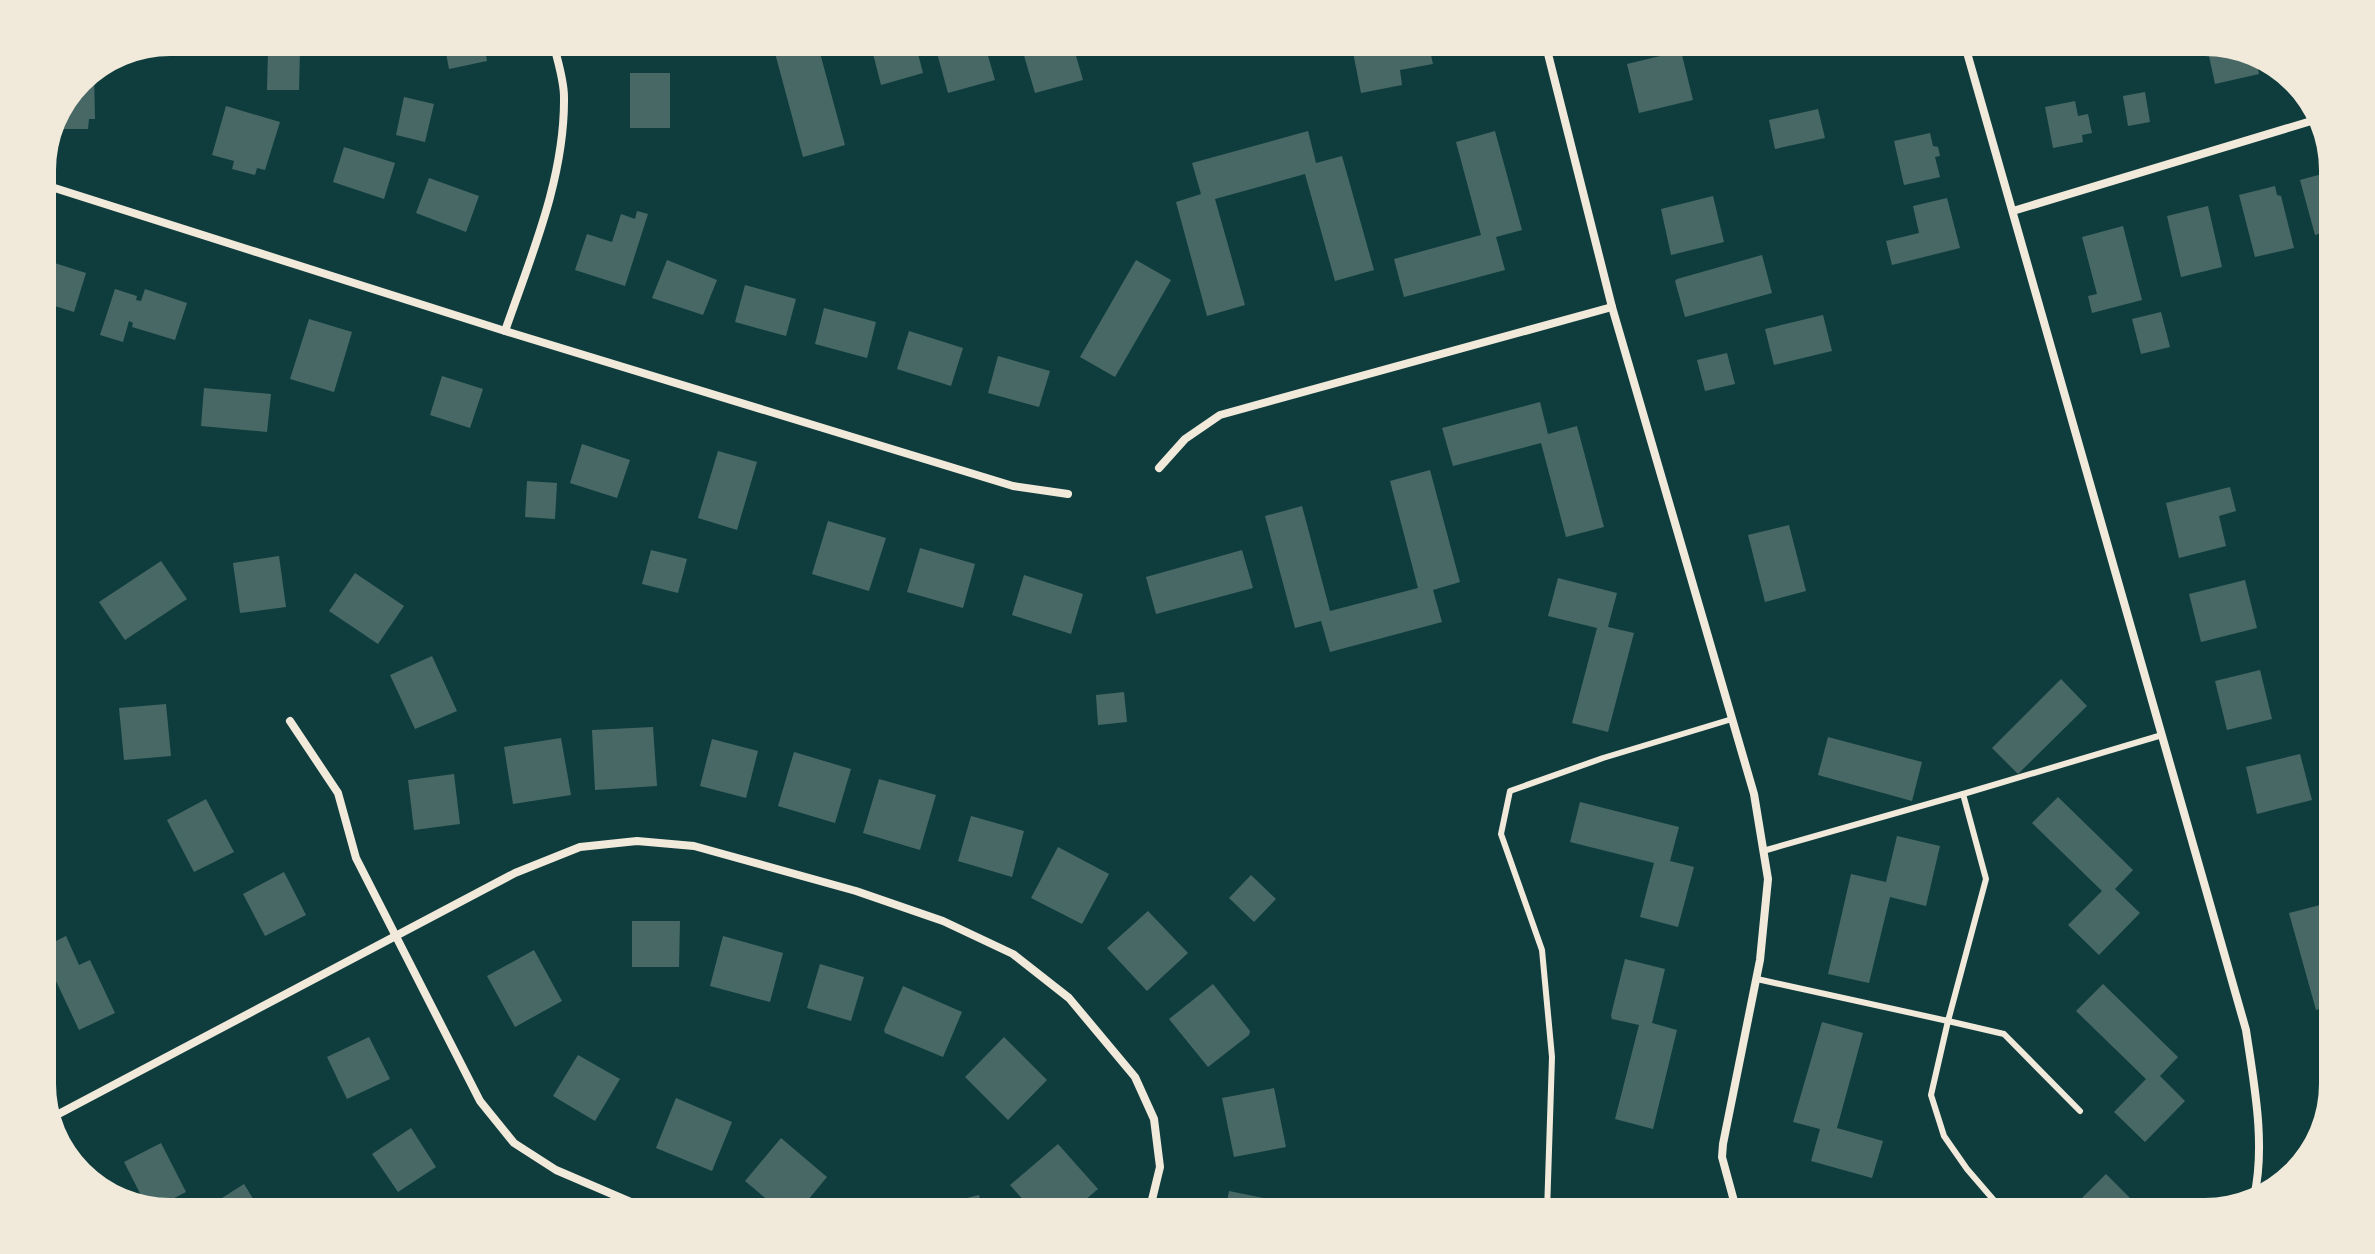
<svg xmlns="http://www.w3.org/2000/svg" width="2375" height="1254" viewBox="0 0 2375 1254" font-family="'Exo 2',sans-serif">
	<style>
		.building { fill: #486865 }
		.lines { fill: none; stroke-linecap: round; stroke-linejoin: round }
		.service { stroke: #f1e9da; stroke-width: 6 }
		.minor { stroke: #f1e9da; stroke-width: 8 }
	</style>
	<rect width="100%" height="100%" fill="#0f3d3e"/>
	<!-- building -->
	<g class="building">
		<polygon points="444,42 484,42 487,61 449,69"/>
		<polygon points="772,42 817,42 845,145 803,157"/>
		<polygon points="870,42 915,42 923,73 881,85"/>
		<polygon points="934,42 984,42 995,80 948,93"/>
		<polygon points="1020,42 1072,42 1083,80 1035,93"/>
		<polygon points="1115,42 1147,42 1147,43 1117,51"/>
		<polygon points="1351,42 1428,42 1433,64 1400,70 1402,85 1361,93"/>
		<polygon points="2206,42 2255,54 2259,74 2215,84"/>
		<polygon points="268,51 300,51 299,90 267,90"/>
		<polygon points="1681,51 1693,100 1639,113 1627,64"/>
		<polygon points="94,73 95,119 89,119 88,129 57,129 80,79"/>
		<rect x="630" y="73" width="40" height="55"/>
		<polygon points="2145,92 2150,122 2128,126 2123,96"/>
		<polygon points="404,97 434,104 425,142 396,135"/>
		<polygon points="2075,101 2078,116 2088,114 2092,133 2082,135 2083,142 2053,148 2045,107"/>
		<polygon points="226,106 280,122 265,170 257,168 255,175 232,169 234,161 212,155"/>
		<polygon points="1818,109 1825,138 1775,149 1769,120"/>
		<polygon points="1308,131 1316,163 1342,156 1374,270 1335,281 1305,174 1215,199 1245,305 1207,316 1176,202 1201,194 1192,163"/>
		<polygon points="1495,131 1522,230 1496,237 1505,270 1404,297 1394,259 1481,235 1456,142"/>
		<polygon points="1930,133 1933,146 1938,147 1940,156 1935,157 1940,177 1904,185 1894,141"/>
		<polygon points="344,147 395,163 384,199 333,182"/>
		<polygon points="2333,171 2333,230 2315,235 2300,180"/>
		<polygon points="429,178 479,196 466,232 416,213"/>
		<polygon points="2275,186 2277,195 2281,196 2294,248 2255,257 2239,195"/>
		<polygon points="1713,196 1724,242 1671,255 1661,209"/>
		<polygon points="1947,198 1960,248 1892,265 1886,241 1919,233 1913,206"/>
		<polygon points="2208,206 2222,267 2181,277 2167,216"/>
		<polygon points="637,211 648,214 625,286 575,270 587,234 612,242 621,214 635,219"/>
		<polygon points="2123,226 2142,300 2092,313 2088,296 2097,294 2082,237"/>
		<polygon points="1762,255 1772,293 1685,317 1675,281 1677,279"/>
		<polygon points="42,259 86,273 74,312 42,302"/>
		<polygon points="667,260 717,280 703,315 652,298"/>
		<polygon points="1136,260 1171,280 1115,377 1080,357"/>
		<polygon points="745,285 796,299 786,336 735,322"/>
		<polygon points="115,289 137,296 136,300 141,301 145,289 187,303 175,340 132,327 133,323 129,321 123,342 100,335"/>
		<polygon points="824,308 876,322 867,358 815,344"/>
		<polygon points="2161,312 2170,347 2141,354 2132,319"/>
		<polygon points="1823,315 1832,351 1774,365 1765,329"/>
		<polygon points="309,319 352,332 334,392 290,379"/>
		<polygon points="909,331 963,348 951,386 897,369"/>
		<polygon points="1727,353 1735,384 1705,391 1697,360"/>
		<polygon points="998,356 1050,371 1039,407 988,393"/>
		<polygon points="442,376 483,389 470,428 430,415"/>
		<polygon points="204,388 271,394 267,432 201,426"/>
		<polygon points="1540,402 1548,434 1577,426 1604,527 1566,537 1541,443 1453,466 1442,428"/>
		<polygon points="582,444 630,460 617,498 570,483"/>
		<polygon points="718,451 757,462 737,530 698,518"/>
		<polygon points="1430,470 1460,582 1433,590 1442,622 1330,652 1321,621 1295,628 1265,516 1302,506 1330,611 1418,588 1390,481"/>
		<polygon points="527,481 557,483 555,519 525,517"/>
		<polygon points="2230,487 2236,511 2219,516 2226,546 2179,558 2166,503"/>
		<polygon points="828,521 886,538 869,591 812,574"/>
		<polygon points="1789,525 1806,591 1765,602 1748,535"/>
		<polygon points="920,548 975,564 963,608 907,592"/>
		<polygon points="651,550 687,559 678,593 642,584"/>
		<polygon points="1242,550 1253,588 1156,614 1146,577"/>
		<polygon points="279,556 286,607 240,613 233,563"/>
		<polygon points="161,561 187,599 125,640 99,602"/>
		<polygon points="355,573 404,606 378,644 329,611"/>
		<polygon points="1024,575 1083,594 1071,634 1012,615"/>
		<polygon points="1558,578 1617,593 1608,627 1634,633 1608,732 1572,723 1597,628 1548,616"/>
		<polygon points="2245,580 2257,628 2201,642 2189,594"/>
		<polygon points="432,656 457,711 415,729 390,675"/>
		<polygon points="2260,670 2272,719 2227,730 2215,681"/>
		<polygon points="2061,679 2087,706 2018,774 1992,748"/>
		<polygon points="1124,692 1127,722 1098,725 1096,695"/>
		<polygon points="166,704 171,756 124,760 119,708"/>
		<polygon points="653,727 657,786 595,790 592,730"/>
		<polygon points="1828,737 1922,762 1912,801 1818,775"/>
		<polygon points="561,738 571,795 513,804 504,747"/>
		<polygon points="712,739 758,751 746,798 700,786"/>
		<polygon points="794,752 851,769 835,823 778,806"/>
		<polygon points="2300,754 2312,800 2257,814 2246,767"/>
		<polygon points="454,774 460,824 414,830 408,780"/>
		<polygon points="879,779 936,795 920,850 863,833"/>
		<polygon points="2058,797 2133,870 2115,889 2140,913 2099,955 2068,925 2102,891 2032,823"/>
		<polygon points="206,799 234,852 194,872 167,820"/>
		<polygon points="1580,802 1679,827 1670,861 1694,867 1678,927 1640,917 1654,863 1570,842"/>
		<polygon points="971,816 1024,831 1012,877 958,861"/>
		<polygon points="1897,836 1940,846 1926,906 1890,897 1869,983 1828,974 1851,874 1886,882"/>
		<polygon points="1058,847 1109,874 1082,924 1031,898"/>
		<polygon points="284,872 306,915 265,936 243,894"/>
		<polygon points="1251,875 1276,899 1254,922 1229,898"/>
		<polygon points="2328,903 2333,922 2333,1005 2316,1010 2289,913"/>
		<polygon points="1148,911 1188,953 1147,991 1107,948"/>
		<polygon points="632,921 680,921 679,967 632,967"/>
		<polygon points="66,936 79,965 90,960 115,1013 79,1030 56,981 50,984 42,968 42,948"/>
		<polygon points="723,936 783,953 770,1002 710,986"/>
		<polygon points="534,950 562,1001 515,1027 487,976"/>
		<polygon points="1625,959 1665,969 1652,1023 1677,1030 1653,1129 1615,1119 1639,1025 1612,1019 1611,1015"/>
		<polygon points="820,964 864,977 851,1021 807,1008"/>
		<polygon points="1213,984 1250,1031 1249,1035 1208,1067 1169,1019"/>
		<polygon points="2103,984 2178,1057 2160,1076 2185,1101 2145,1142 2114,1112 2146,1079 2076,1011"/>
		<polygon points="903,986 962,1012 943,1057 885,1033 884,1030"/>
		<polygon points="1822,1022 1863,1033 1837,1128 1883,1141 1872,1178 1811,1161 1820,1129 1793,1122"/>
		<polygon points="369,1037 390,1079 347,1099 327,1057"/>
		<polygon points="1004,1037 1047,1080 1008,1120 965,1077"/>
		<polygon points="578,1055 620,1079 595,1121 553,1096"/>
		<polygon points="1274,1088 1286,1147 1234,1157 1222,1098"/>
		<polygon points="676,1098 732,1122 712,1171 656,1148"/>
		<polygon points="411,1128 436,1167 398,1192 372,1154"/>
		<polygon points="781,1138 827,1177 798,1212 782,1212 745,1181"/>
		<polygon points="161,1143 186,1192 155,1208 147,1207 124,1162"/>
		<polygon points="1058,1144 1098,1189 1071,1212 1034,1212 1010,1185"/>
		<polygon points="2106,1174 2144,1212 2088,1212 2078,1202"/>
		<polygon points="244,1184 260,1210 200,1212"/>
		<polygon points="1229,1191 1283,1202 1281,1212 1225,1212"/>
		<polygon points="979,1195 983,1212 918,1212 917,1210"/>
		<polygon points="1659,1199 1663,1212 1618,1212 1618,1211"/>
		<polygon points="471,1202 483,1212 463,1212"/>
	</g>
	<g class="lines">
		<!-- service -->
		<g class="service">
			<polyline points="1763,851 1963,794"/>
			<polyline points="1757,979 1948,1021 1986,879 1963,794 2162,735"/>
			<polyline points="1547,1212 1552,1057 1542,950 1501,834 1510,791 1603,758 1732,719"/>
			<polyline points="2004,1212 1967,1169 1944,1136 1931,1095 1948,1021 2004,1034 2080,1111"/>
		</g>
		<!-- minor -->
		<g class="minor">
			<polyline points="1545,42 1612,307 1754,794 1768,879 1760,960 1723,1144 1722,1157 1737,1212"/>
			<path d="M1964,42l282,988c8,54 20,114 8,167"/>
			<polyline points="42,184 505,331 1013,486 1068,494"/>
			<polyline points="2013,211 2318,119"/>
			<path d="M505,331c26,-75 60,-153 59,-234 0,-18 -7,-38 -11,-55"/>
			<polyline points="1159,468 1185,439 1220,415 1612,307"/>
			<polyline points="290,721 338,793 356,858 480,1101 514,1143 556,1170 654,1212"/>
			<polyline points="51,1118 515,873 580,847 637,841 694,846 856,891 943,921 1013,954 1069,998 1135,1077 1154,1119 1160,1167 1149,1212"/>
		</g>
	</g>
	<!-- crop -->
	<path d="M0 0H2375V1254H0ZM170 56H2205A114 114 0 0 1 2319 170V1084A114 114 0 0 1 2205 1198H170A114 114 0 0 1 56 1084V170A114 114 0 0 1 170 56Z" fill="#f1e9da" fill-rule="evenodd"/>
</svg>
